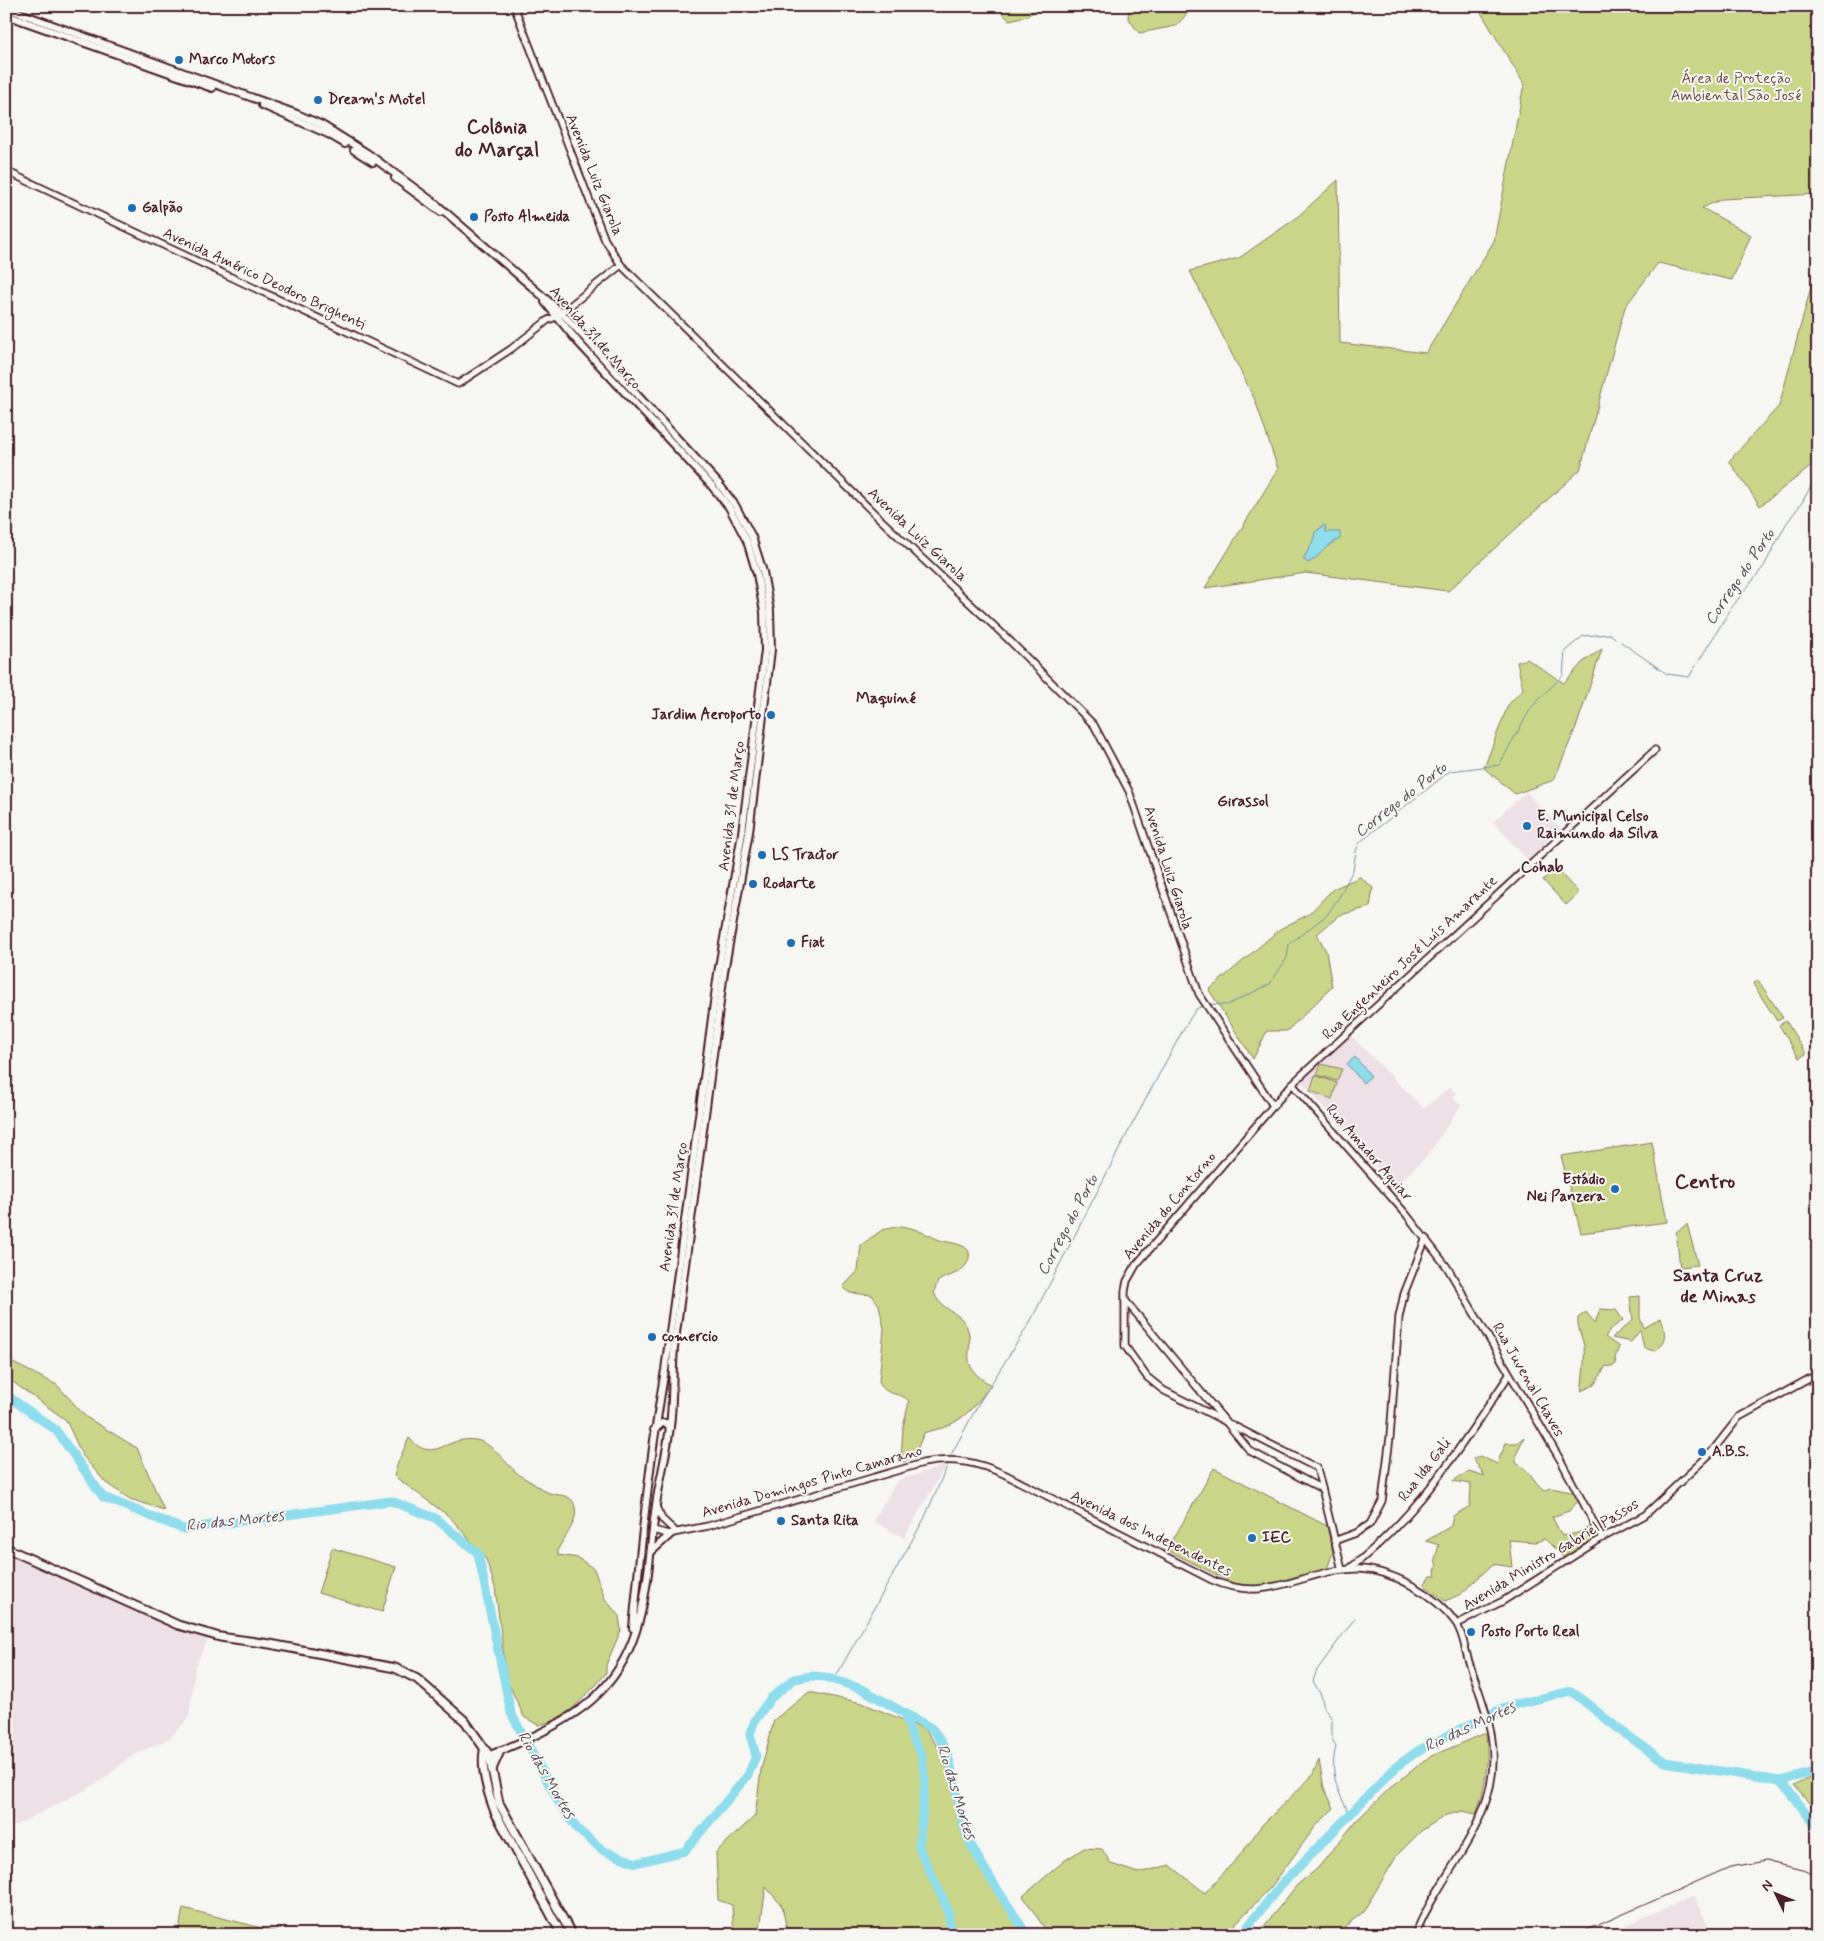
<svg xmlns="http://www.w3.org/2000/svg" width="1824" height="1941" viewBox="0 0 1824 1941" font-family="Mynerve,sans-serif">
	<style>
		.built { fill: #eee0e7 }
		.green { fill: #c9d68a; stroke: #8a7a5a }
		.water { fill: #8edcec; stroke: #73909f }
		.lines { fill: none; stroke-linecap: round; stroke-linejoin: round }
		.stream { stroke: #73909f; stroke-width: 1 }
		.river { stroke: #8edcec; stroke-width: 9 }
		.secondary-casing { stroke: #4a1f2b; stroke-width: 9 }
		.primary-casing { stroke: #4a1f2b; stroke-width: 10 }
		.highway-casing { stroke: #4a1f2b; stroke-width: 11 }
		.secondary { stroke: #f6f6f2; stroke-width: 5.5 }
		.primary { stroke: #f6f6f2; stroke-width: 6 }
		.highway { stroke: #f6f6f2; stroke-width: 7 }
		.rail { stroke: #4a1f2b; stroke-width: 1 }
		.poi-dot { fill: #1f6fb2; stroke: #f6f6f2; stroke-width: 2 }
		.labels { text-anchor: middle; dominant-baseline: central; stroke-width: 4; stroke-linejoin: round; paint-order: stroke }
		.poi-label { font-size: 15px; font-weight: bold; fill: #4a1f2b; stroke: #f6f6f2; text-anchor: start }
		.park-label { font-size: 15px; fill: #6a4d43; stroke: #f6f6f2 }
		.street-label { font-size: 15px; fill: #4a1f2b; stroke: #f6f6f2 }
		.water-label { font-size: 16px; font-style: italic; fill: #5b4e5b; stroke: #f6f6f2 }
		.neighbourhood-label { font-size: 16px; font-weight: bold; fill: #4a1f2b; stroke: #f6f6f2 }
		.quarter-label { font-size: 18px; font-weight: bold; fill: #4a1f2b; stroke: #f6f6f2 }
		.district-label { font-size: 20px; font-weight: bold; fill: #4a1f2b; stroke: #f6f6f2 }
	</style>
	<rect width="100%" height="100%" fill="#f6f6f2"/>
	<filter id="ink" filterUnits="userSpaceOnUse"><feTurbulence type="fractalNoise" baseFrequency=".02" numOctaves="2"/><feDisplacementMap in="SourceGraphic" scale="10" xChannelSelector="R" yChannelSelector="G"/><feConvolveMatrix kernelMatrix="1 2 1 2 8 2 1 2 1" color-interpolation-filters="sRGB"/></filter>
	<g filter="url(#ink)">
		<!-- built -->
		<g class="built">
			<polygon points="1526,792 1561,829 1528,860 1493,822"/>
			<polygon points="1351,1036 1424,1109 1450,1087 1456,1094 1452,1098 1461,1105 1427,1156 1394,1187 1301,1081"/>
			<polygon points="946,1465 904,1538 873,1521 897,1481"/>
			<polygon points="6,1552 176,1627 208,1639 195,1667 189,1717 170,1738 130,1757 105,1778 85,1790 6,1830"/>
			<polygon points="1694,1897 1713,1935 1624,1935 1621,1927"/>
		</g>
		<!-- green -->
		<g class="green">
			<polygon points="995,6 1044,6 1027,16 1009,20"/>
			<polygon points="1129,6 1194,6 1176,26 1139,33 1128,18"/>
			<polygon points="1477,6 1818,6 1818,194 1722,199 1702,208 1751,235 1732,280 1658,263 1625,307 1580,470 1448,591 1306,573 1205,588 1278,469 1255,400 1190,271 1239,258 1295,219 1338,180 1340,343 1426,353 1494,241 1524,84"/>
			<polygon points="1818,278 1818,461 1760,506 1729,461 1779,406 1812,283"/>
			<polygon points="1602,649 1578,722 1554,780 1515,794 1484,768 1508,705 1523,689 1517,662 1527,659 1564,683 1583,662"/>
			<polygon points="1555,868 1579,893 1566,905 1543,880"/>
			<polygon points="1360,877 1373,888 1370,907 1340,915 1317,934 1326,951 1332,987 1287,1031 1267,1031 1253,1059 1209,990 1280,929 1309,914 1333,889"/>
			<polygon points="1758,980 1783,1018 1777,1021 1753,984"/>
			<polygon points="1786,1021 1806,1054 1799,1058 1779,1025"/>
			<polygon points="1321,1064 1342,1069 1337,1081 1317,1075"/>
			<polygon points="1315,1075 1337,1083 1332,1099 1310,1091"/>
			<polygon points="1652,1142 1667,1222 1581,1233 1561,1156"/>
			<polygon points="1687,1224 1698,1265 1680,1267 1676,1232"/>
			<path d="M901,1226c14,2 23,7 36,13 11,5 41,3 30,24 -5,11 -19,12 -29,18l-4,11c4,17 25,19 32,33 12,26 -13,38 25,60 -11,15 -26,34 -44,41 -7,4 -15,3 -23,7l-9,21 -11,8 -3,-3 2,-32 6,-25c-6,-11 -23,-4 -30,-20l5,-53 -5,-24 -7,-10 -22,-2 -7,-6 15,-16 3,-26 21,-15z"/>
			<path d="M1640,1296v22l4,10 17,-10c5,15 6,24 -7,33l-10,-3 -4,-18 -9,12 -19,-4 21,-18 -3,-23z"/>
			<path d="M1600,1309l16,1 7,10 -12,9 -6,8 14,10 -4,11 1,6 -4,3 -6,-1 -12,19 -13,6c2,-14 4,-31 3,-45 -2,-10 -7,-18 -6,-28l8,-6 9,11z"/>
			<polygon points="6,1353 9,1361 57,1385 86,1417 137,1448 164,1510 130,1499 106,1483 82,1455 66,1420 6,1377"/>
			<path d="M1524,1437l-8,18v8c17,9 14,17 28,28l7,-3 25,5 2,8 -9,10 -17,6 10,19 16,-3 16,-10 2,14 -30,23 -21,-21 -10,3 -26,-2 3,27 -19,-3 -32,30 -16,7 -21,-16 6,-9h6l-1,-5 2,-5 -2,-7 4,-14 -13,-4 25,-15 2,-10 17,-10 1,-22 -18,-3 16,-10 16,5 -12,-17 7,-3 17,8 9,-21h11z"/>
			<path d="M409,1438c25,28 36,-3 67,2 20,4 31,28 48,38 8,4 15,10 23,14 10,5 25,0 28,15 4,13 -11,31 -17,42v6l20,3 16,11 11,30 14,17 2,14 -15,35v8l-8,10 -26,26 -19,12 -15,4 -14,-8 -17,-37 -12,-93 -9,-28 -36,-42 -56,-41 4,-14z"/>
			<polygon points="1214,1468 1327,1526 1333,1552 1327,1569 1271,1585 1239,1586 1167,1550"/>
			<polygon points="332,1548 396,1567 382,1612 318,1593"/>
			<polygon points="809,1692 862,1703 925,1729 951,1766 968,1838 1027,1935 788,1935 782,1906 766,1887 759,1935 734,1935 732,1905 718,1900 716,1852 755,1816 761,1770 774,1720"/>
			<path d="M1486,1733c3,30 0,53 -10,81l-14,-3 -16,4 -25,16 -23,23 -35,58 -24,19 2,4h-84l40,-50 20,-16 40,-49 33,-32 39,-31z"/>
			<polygon points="1319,1760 1324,1788 1334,1808 1315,1827 1271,1887 1236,1923 1230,1935 1049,1935 1023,1896 1064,1861 1084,1848 1102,1849 1111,1864 1138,1873 1170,1865 1205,1893 1242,1853 1261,1826 1312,1776"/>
			<polygon points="1818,1774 1818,1813 1794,1786"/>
			<polygon points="183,1908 289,1935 178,1935"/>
		</g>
		<!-- water -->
		<g class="water">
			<path d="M1325,525l1,7h14v7c-17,7 -17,16 -32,24l-5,-4 9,-15 3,-12z"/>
			<polygon points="1355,1057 1371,1076 1363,1083 1347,1064"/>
		</g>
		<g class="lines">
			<!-- stream -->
			<g class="stream">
				<polyline points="1621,642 1667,674 1689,677 1732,607 1764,566 1786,524 1801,504 1818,474"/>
				<polyline points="1209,1004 1227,1005 1270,984 1287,958 1289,944 1327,915 1339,897 1353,870 1356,851 1360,842 1450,771 1499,765 1531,708 1563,675 1565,651 1583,636 1610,634 1615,638"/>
				<polyline points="951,1455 979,1403 1030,1322 1127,1134 1184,1028 1196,1009 1203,1006"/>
				<polyline points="834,1680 924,1519 948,1464"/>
				<path d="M1350,1814c-12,-20 -21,-43 -14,-67l-4,-8v-20l-8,-11 -3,-13 -8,-14 4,-11 38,-52"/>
			</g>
			<!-- river -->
			<g class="river">
				<path d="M6,1395l50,35 47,67 80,32 208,-28 44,17 43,35 33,160 47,88 19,28 27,22 32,12 49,-12 63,-76 8,-19 -6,-22 5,-14 16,-22 23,-19 17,-3 14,1 37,12 69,39c28,29 22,78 37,111 16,33 40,65 59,96"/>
				<polyline points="905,1714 912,1737 922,1756 925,1782 919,1848 948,1910 951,1935"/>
				<polyline points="1780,1781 1818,1827"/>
				<polyline points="1241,1935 1280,1886 1397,1766 1419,1750 1505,1707 1571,1691 1620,1730 1665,1762 1780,1781 1818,1771"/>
			</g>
			<!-- secondary casing -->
			<g class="secondary-casing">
				<g id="secondary">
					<polyline points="514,6 605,240 621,265 880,519 1008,639 1094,725 1129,791 1199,994 1272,1104"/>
					<polyline points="6,171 458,384 511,349 548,320 556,317 621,265"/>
					<polyline points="1292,1084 1406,1214 1447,1267 1561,1461 1602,1538"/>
					<polyline points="1125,1300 1250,1451 1322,1489"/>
					<polyline points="656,1507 662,1519 676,1532"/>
					<path d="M653,1530l15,4 40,-8 215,-63c30,-6 54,-1 81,11l208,106c58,26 93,-13 148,-11 34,2 76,26 96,54 7,10 9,27 13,39 16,48 34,84 18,136 -15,49 -53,89 -72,137"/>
					<polyline points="1334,1541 1356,1533 1370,1524 1382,1501 1390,1437 1399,1317 1404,1294 1426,1238"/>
					<path d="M1349,1569c67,-51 114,-125 160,-194"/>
					<polyline points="1342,1570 1317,1468 1163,1390 1147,1377 1125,1346 1125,1291 1127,1281 1136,1265 1292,1084 1655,750"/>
					<polyline points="1457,1624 1503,1601 1602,1538 1645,1515 1710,1454 1739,1417 1818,1374"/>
				</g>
			</g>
			<!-- primary casing -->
			<g class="primary-casing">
				<g id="primary">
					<path d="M6,8l291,106 25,11 45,28 69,51 125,108 157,171 17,22 17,32 11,35 7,39 1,39 -22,182 -25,140 -50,376c-2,23 -1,45 -3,68 -2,30 -11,60 -15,89 -9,63 -7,136 -54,185 -27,30 -79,52 -117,67"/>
					<polyline points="6,15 212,88"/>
					<polyline points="262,105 328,134 345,144"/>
					<polyline points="354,150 373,162"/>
					<polyline points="395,178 441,212"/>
					<path d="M545,302l33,40 133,143 18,22 18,34 10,33 7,38 1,38 -23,183 -24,140 -53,397c-15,85 -24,171 -32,258"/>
					<polyline points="654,1430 662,1423 667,1423 670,1428"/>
					<polyline points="652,1551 672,1533"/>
				</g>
			</g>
			<!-- highway casing -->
			<g class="highway-casing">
				<g id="highway">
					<polyline points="6,1548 178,1625 220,1637 270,1644 395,1668 417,1679 465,1721 489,1755 499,1803 572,1935"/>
					<path d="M484,1751c-3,19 4,43 11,61l67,123"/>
					<polyline points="492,1769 500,1751"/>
				</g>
			</g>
			<!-- secondary -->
			<use href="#secondary" class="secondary"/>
			<!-- primary -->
			<use href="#primary" class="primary"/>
			<!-- highway -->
			<use href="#highway" class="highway"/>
			<!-- rail -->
			<polyline class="rail" points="1576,1935 1730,1867 1766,1861 1806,1871 1818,1877"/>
		</g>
	</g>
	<!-- markers -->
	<g class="poi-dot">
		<circle cx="179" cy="60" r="5"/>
		<circle cx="318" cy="100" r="5"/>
		<circle cx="132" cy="208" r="5"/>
		<circle cx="474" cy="217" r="5"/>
		<circle cx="771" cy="715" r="5"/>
		<circle cx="1527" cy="826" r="5"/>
		<circle cx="762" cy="855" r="5"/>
		<circle cx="753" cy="884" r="5"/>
		<circle cx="791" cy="943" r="5"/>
		<circle cx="1615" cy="1189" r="5"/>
		<circle cx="652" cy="1337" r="5"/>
		<circle cx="1702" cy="1452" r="5"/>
		<circle cx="781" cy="1521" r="5"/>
		<circle cx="1252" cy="1538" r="5"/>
		<circle cx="1471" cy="1632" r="5"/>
	</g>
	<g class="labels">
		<!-- poi labels -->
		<g class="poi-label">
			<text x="189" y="60">Marco Motors</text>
			<text x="328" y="100">Dream's Motel</text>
			<text x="142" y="208">Galpão</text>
			<text x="484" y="217">Posto Almeida</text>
			<text x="761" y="715" text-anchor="end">Jardim Aeroporto</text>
			<text x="1537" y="817">E. Municipal Celso<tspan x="1537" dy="17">Raimundo da Silva</tspan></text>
			<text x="772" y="855">LS Tractor</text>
			<text x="763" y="884">Rodarte</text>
			<text x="801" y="943">Fiat</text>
			<text x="1605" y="1180" text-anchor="end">Estádio<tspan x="1605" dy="17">Nei Panzera</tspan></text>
			<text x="662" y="1337">comercio</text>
			<text x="1712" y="1452">A.B.S.</text>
			<text x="791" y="1521">Santa Rita</text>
			<text x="1262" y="1538">IEC</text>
			<text x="1481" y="1632">Posto Porto Real</text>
		</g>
		<!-- park labels -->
		<g class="park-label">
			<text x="1736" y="79">Área de Proteção<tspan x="1736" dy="17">Ambiental São José</tspan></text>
		</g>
		<!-- street labels -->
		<g class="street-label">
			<text transform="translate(594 175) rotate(68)">Avenida Luiz Giarola</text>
			<text transform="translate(264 279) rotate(25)">Avenida Américo Deodoro Brighenti</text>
			<text transform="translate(595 338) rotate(49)">Avenida 31 de Março</text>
			<text transform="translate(917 535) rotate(43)">Avenida Luiz Giarola</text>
			<text transform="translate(732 806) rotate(-83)">Avenida 31 de Março</text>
			<text transform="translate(1168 868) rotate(72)">Avenida Luiz Giarola</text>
			<text transform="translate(1410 958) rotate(-43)">Rua Engenheiro José Luís Amarante</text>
			<text transform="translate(1369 1153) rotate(49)">Rua Amador Aguiar</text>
			<text transform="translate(1170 1206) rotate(-50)">Avenida do Contorno</text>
			<text transform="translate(674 1207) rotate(-82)">Avenida 31 de Março</text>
			<text transform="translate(1528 1380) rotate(60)">Rua Juvenal Chaves</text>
			<text transform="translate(1425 1470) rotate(-52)">Rua Ida Gali</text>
			<text transform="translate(812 1482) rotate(-16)">Avenida Domingos Pinto Camarano</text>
			<text transform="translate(1151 1534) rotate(26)">Avenida dos Independentes</text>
			<text transform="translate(1551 1555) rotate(-31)">Avenida Ministro Gabriel Passos</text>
		</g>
		<!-- water labels -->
		<g class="water-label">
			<text transform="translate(1740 577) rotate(-56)">Corrego do Porto</text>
			<text transform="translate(1401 800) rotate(-38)">Corrego do Porto</text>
			<text transform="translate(1068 1225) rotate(-62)">Corrego do Porto</text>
			<text transform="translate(235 1521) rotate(-6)">Rio das Mortes</text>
			<text transform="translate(1470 1727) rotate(-25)">Rio das Mortes</text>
			<text transform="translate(546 1775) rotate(60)">Rio das Mortes</text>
			<text transform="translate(956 1792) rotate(73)">Rio das Mortes</text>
		</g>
		<!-- neighbourhood labels -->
		<g class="neighbourhood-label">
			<text x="886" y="698">Maquiné</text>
			<text x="1243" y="801">Girassol</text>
			<text x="1542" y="867">Cohab</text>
		</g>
		<!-- quarter labels -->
		<g class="quarter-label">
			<text x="1718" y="1276">Santa Cruz<tspan x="1718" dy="21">de Minas</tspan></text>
		</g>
		<!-- district labels -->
		<g class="district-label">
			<text x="497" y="127">Colônia<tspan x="497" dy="23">do Marçal</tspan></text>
			<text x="1705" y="1182">Centro</text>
		</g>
	</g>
	<!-- margin -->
	<rect width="1824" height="1941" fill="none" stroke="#f6f6f2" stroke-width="25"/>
	<rect x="12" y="12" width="1799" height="1916" fill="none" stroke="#4a1f2b" stroke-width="2" filter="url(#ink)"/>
	<!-- north arrow -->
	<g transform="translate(1776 1894) rotate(313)" stroke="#f6f6f2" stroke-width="4" paint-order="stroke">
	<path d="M0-4L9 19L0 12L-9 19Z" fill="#4a1f2b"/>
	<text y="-8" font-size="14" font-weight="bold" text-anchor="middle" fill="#4a1f2b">N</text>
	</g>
</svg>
